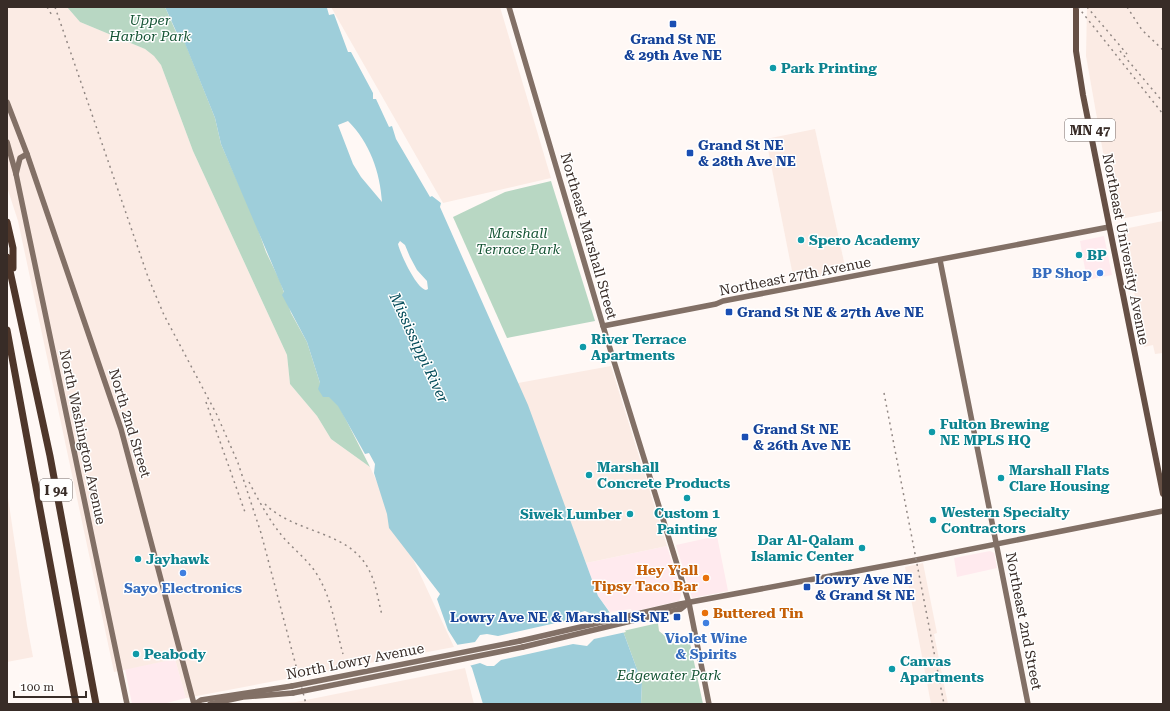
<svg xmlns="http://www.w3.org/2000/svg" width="1170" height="711" viewBox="0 0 1170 711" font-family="'Roboto Serif',serif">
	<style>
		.commercial { fill: #ffeaee }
		.built { fill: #fbebe4 }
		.green { fill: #b8d7c3 }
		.water { fill: #9eceda; fill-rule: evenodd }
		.pier { fill: #fff8f5 }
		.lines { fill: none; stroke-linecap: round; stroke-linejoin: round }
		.secondary { stroke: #827066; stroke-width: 5.5 }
		.primary { stroke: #665045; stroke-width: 6 }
		.highway { stroke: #4e362a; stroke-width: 7 }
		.rail { stroke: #928884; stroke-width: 1.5; stroke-dasharray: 2 4; stroke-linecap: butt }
		.secondary-bridge { stroke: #827066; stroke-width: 5.5 }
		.transit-dot { fill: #1a4fb4; stroke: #fff; stroke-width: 1.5 }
		.culture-dot { fill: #0f9aa8; stroke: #fff; stroke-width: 1.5 }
		.shop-dot { fill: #3f7fe0; stroke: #fff; stroke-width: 1.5 }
		.food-dot { fill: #e8710a; stroke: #fff; stroke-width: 1.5 }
		.labels { text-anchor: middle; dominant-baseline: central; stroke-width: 3; stroke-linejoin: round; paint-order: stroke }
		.shield { fill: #fff; stroke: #746b68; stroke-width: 1 }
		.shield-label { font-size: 13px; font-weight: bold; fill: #382c27 }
		.park-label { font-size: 14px; font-style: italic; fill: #155434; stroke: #fff }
		.transit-label { font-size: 14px; font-weight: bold; fill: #164399; stroke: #fff; text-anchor: start }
		.culture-label { font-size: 14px; font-weight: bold; fill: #0d838f; stroke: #fff; text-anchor: start }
		.street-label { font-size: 14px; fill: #382c27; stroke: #fff }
		.shop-label { font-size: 14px; font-weight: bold; fill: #366cbe; stroke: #fff }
		.food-label { font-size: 14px; font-weight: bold; fill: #c56008; stroke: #fff; text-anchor: end }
		.water-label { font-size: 15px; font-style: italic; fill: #034b59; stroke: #fff }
	</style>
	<rect width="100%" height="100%" fill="#fff8f5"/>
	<!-- commercial -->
	<g class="commercial">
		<polygon points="1104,236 1112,275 1087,280 1080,241"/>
		<polygon points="717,536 728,591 692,598 676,545"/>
		<polygon points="667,546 681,592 681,596 679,601 632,612 631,609 610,612 598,596 586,563"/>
		<polygon points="990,551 994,553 997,568 957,577 954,558"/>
		<polygon points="175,659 186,698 163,704 132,704 125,669"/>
	</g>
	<!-- built -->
	<g class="built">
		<polygon points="7,7 67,7 80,22 145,49 155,56 161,65 193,151 287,355 290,384 317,416 331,439 370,467 454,647 186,698 175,659 114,672 18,221 7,187"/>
		<polygon points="331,7 500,7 551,178 443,203"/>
		<polygon points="1087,7 1163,7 1163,211 1115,220 1086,56"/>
		<polygon points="815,129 846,271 794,281 766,139"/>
		<polygon points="1163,221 1163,353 1155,354 1153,345 1144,347 1124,236 1124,229"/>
		<polygon points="611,366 667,546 586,563 518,383"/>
		<polygon points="7,491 27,625 33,657 7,662"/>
		<polygon points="923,563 937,633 934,634 948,704 931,704 905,567"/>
		<polygon points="465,668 474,704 249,704 296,702"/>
	</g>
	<!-- green -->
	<g class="green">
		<polygon points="67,7 165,7 180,41 184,40 215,118 221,144 255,221 266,252 280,281 291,313 307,342 320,383 329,396 339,406 370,467 331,439 317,416 290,384 287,355 193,151 161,65 154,56 145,49 80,22"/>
		<polygon points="551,181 595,321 507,338 453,217 505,192"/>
		<polygon points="658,623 659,631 676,645 690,643 703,704 641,704 642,683 623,631"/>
	</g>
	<!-- water -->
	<path class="water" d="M165,7h153l9,1 2,7 5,-1 14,38h3l22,41v6h3l13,28 3,-1 4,13 34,58 2,-1 9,7 -1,4 88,198 70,191 25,35 19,52 -1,21h-158l-11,-36 -24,-38 -11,-31 3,-5 -51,-66 -2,-14 -13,-41 1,-9 -6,-11 -4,1 -27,-48 -9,-9h-6l-5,-8 2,-6 -13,-41 -25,-47 2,-3 -63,-148 -6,-26 -31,-77 -3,1zM348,121c22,22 32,51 34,81l-21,-25 -8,-13 -15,-39zM400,241l5,4 5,12 7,13 10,11 1,8 -2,1c-10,-2 -26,-37 -28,-46z"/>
	<!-- pier -->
	<polygon class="pier" points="585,611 594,615 612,612 626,632 594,639 587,646 573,644 501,660 494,666 487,666 480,663 469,666 456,645 475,642 480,635 487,634 498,636 569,620 578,613"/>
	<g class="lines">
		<!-- secondary -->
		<g class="secondary">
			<polyline points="509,7 603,326 689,603 709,704"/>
			<polyline points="7,102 27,154 121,429 194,704"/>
			<polyline points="7,142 16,174 127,704"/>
			<polyline points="16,174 20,158 27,154"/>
			<polyline points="940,260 1028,704"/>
			<polyline points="603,326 716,304 723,301 1109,227"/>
			<polyline points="520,641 680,604 916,560 1163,511"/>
			<polyline points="523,647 681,609 687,604"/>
			<polyline points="195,704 201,700 292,686"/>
			<polyline points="210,704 243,697 293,693"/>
		</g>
		<!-- primary -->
		<polyline class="primary" points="1076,7 1076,51 1083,95 1163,494"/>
		<!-- highway -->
		<g class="highway">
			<polyline points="7,222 13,248 13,268"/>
			<polyline points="7,257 50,456 96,704"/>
			<polyline points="7,330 76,704"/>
		</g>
		<!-- rail -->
		<g class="rail">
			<polyline points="47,7 53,17"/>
			<polyline points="55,7 148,277 164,315 217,415 238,463 261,533 306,704"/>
			<polyline points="1078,7 1163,114"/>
			<polyline points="1087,7 1127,54"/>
			<polyline points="1127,7 1142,30 1163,50"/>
			<polyline points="1120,51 1163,102"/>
			<polyline points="884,393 944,704"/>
			<polyline points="206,402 246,515"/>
			<path d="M249,482c10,19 20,38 34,55 12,14 27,24 36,41 13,22 17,52 24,76"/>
			<path d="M265,504c30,30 84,26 104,66 7,13 9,30 13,45"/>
		</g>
		<!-- secondary-bridge -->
		<g class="secondary-bridge">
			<polyline points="292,686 520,641"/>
			<polyline points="293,693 523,647"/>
		</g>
	</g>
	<!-- markers -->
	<g class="transit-dot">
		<rect x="669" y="20" width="8" height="8" rx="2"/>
		<rect x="686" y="149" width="8" height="8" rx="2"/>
		<rect x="725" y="308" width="8" height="8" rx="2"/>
		<rect x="741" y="433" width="8" height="8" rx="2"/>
		<rect x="803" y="583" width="8" height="8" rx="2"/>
		<rect x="673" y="613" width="8" height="8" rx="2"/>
	</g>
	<g class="culture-dot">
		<circle cx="773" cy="68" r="4"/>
		<circle cx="801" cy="240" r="4"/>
		<circle cx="1079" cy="255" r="4"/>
		<circle cx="583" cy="347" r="4"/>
		<circle cx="932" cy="432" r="4"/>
		<circle cx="589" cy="475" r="4"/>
		<circle cx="1001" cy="478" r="4"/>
		<circle cx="687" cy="498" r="4"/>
		<circle cx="630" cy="514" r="4"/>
		<circle cx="933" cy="520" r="4"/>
		<circle cx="862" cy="548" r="4"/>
		<circle cx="138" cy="559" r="4"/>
		<circle cx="136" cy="654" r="4"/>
		<circle cx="892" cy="669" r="4"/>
	</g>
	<g class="shop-dot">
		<circle cx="1100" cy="273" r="4"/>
		<circle cx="183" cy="573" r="4"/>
		<circle cx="706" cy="623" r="4"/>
	</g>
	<g class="food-dot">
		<circle cx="706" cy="578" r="4"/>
		<circle cx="705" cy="613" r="4"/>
	</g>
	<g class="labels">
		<!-- shield labels -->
		<g class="shield">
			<rect x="1065" y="119" width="50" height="22" rx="3"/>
			<rect x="40" y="479" width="32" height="22" rx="3"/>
		</g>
		<g class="shield-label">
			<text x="1090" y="130">MN 47</text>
			<text x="56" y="490">I 94</text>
		</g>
		<!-- park labels -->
		<g class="park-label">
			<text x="150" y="20">Upper<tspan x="150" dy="16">Harbor Park</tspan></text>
			<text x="518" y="233">Marshall<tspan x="518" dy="16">Terrace Park</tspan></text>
			<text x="669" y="675">Edgewater Park</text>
		</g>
		<!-- transit labels -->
		<g class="transit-label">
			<text x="673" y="39" text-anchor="middle">Grand St NE<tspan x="673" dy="16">&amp; 29th Ave NE</tspan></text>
			<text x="698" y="145">Grand St NE<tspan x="698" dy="16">&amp; 28th Ave NE</tspan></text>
			<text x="737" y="312">Grand St NE &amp; 27th Ave NE</text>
			<text x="753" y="429">Grand St NE<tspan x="753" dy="16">&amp; 26th Ave NE</tspan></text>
			<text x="815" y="579">Lowry Ave NE<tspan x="815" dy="16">&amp; Grand St NE</tspan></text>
			<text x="669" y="617" text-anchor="end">Lowry Ave NE &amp; Marshall St NE</text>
		</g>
		<!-- culture labels -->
		<g class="culture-label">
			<text x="781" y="68">Park Printing</text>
			<text x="809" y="240">Spero Academy</text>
			<text x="1087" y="255">BP</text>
			<text x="591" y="339">River Terrace<tspan x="591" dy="16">Apartments</tspan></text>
			<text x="940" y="424">Fulton Brewing<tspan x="940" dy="16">NE MPLS HQ</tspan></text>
			<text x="597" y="467">Marshall<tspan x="597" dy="16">Concrete Products</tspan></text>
			<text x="1009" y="470">Marshall Flats<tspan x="1009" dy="16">Clare Housing</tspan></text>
			<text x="941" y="512">Western Specialty<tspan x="941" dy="16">Contractors</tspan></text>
			<text x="687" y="513" text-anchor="middle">Custom 1<tspan x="687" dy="16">Painting</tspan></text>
			<text x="622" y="514" text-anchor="end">Siwek Lumber</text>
			<text x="854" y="540" text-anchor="end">Dar Al-Qalam<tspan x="854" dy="16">Islamic Center</tspan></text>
			<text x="146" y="559">Jayhawk</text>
			<text x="144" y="654">Peabody</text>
			<text x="900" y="661">Canvas<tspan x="900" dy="16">Apartments</tspan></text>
		</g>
		<!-- street labels -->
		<g class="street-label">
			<text transform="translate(589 236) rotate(74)">Northeast Marshall Street</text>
			<text transform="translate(1126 249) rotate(79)">Northeast University Avenue</text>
			<text transform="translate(795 276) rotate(-11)">Northeast 27th Avenue</text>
			<text transform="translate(130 423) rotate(73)">North 2nd Street</text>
			<text transform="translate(83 437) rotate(78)">North Washington Avenue</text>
			<text transform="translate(1024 621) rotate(79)">Northeast 2nd Street</text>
			<text transform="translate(355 661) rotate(-11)">North Lowry Avenue</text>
		</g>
		<!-- shop labels -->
		<g class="shop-label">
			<text x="1092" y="273" text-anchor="end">BP Shop</text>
			<text x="183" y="588">Sayo Electronics</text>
			<text x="706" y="638">Violet Wine<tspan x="706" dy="16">&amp; Spirits</tspan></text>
		</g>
		<!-- food labels -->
		<g class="food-label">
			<text x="698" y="570">Hey Y'all<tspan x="698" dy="16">Tipsy Taco Bar</tspan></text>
			<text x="713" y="613" text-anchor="start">Buttered Tin</text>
		</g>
		<!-- water labels -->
		<g class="water-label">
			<text transform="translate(419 348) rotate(65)">Mississippi River</text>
		</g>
	</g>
	<!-- border -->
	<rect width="1170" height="711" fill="none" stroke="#382c27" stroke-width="16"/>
	<!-- scale -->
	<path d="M14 691v6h72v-6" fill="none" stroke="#382c27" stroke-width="2"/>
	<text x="20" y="691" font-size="12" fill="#382c27" stroke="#ffffff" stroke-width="3" paint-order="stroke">100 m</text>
</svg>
